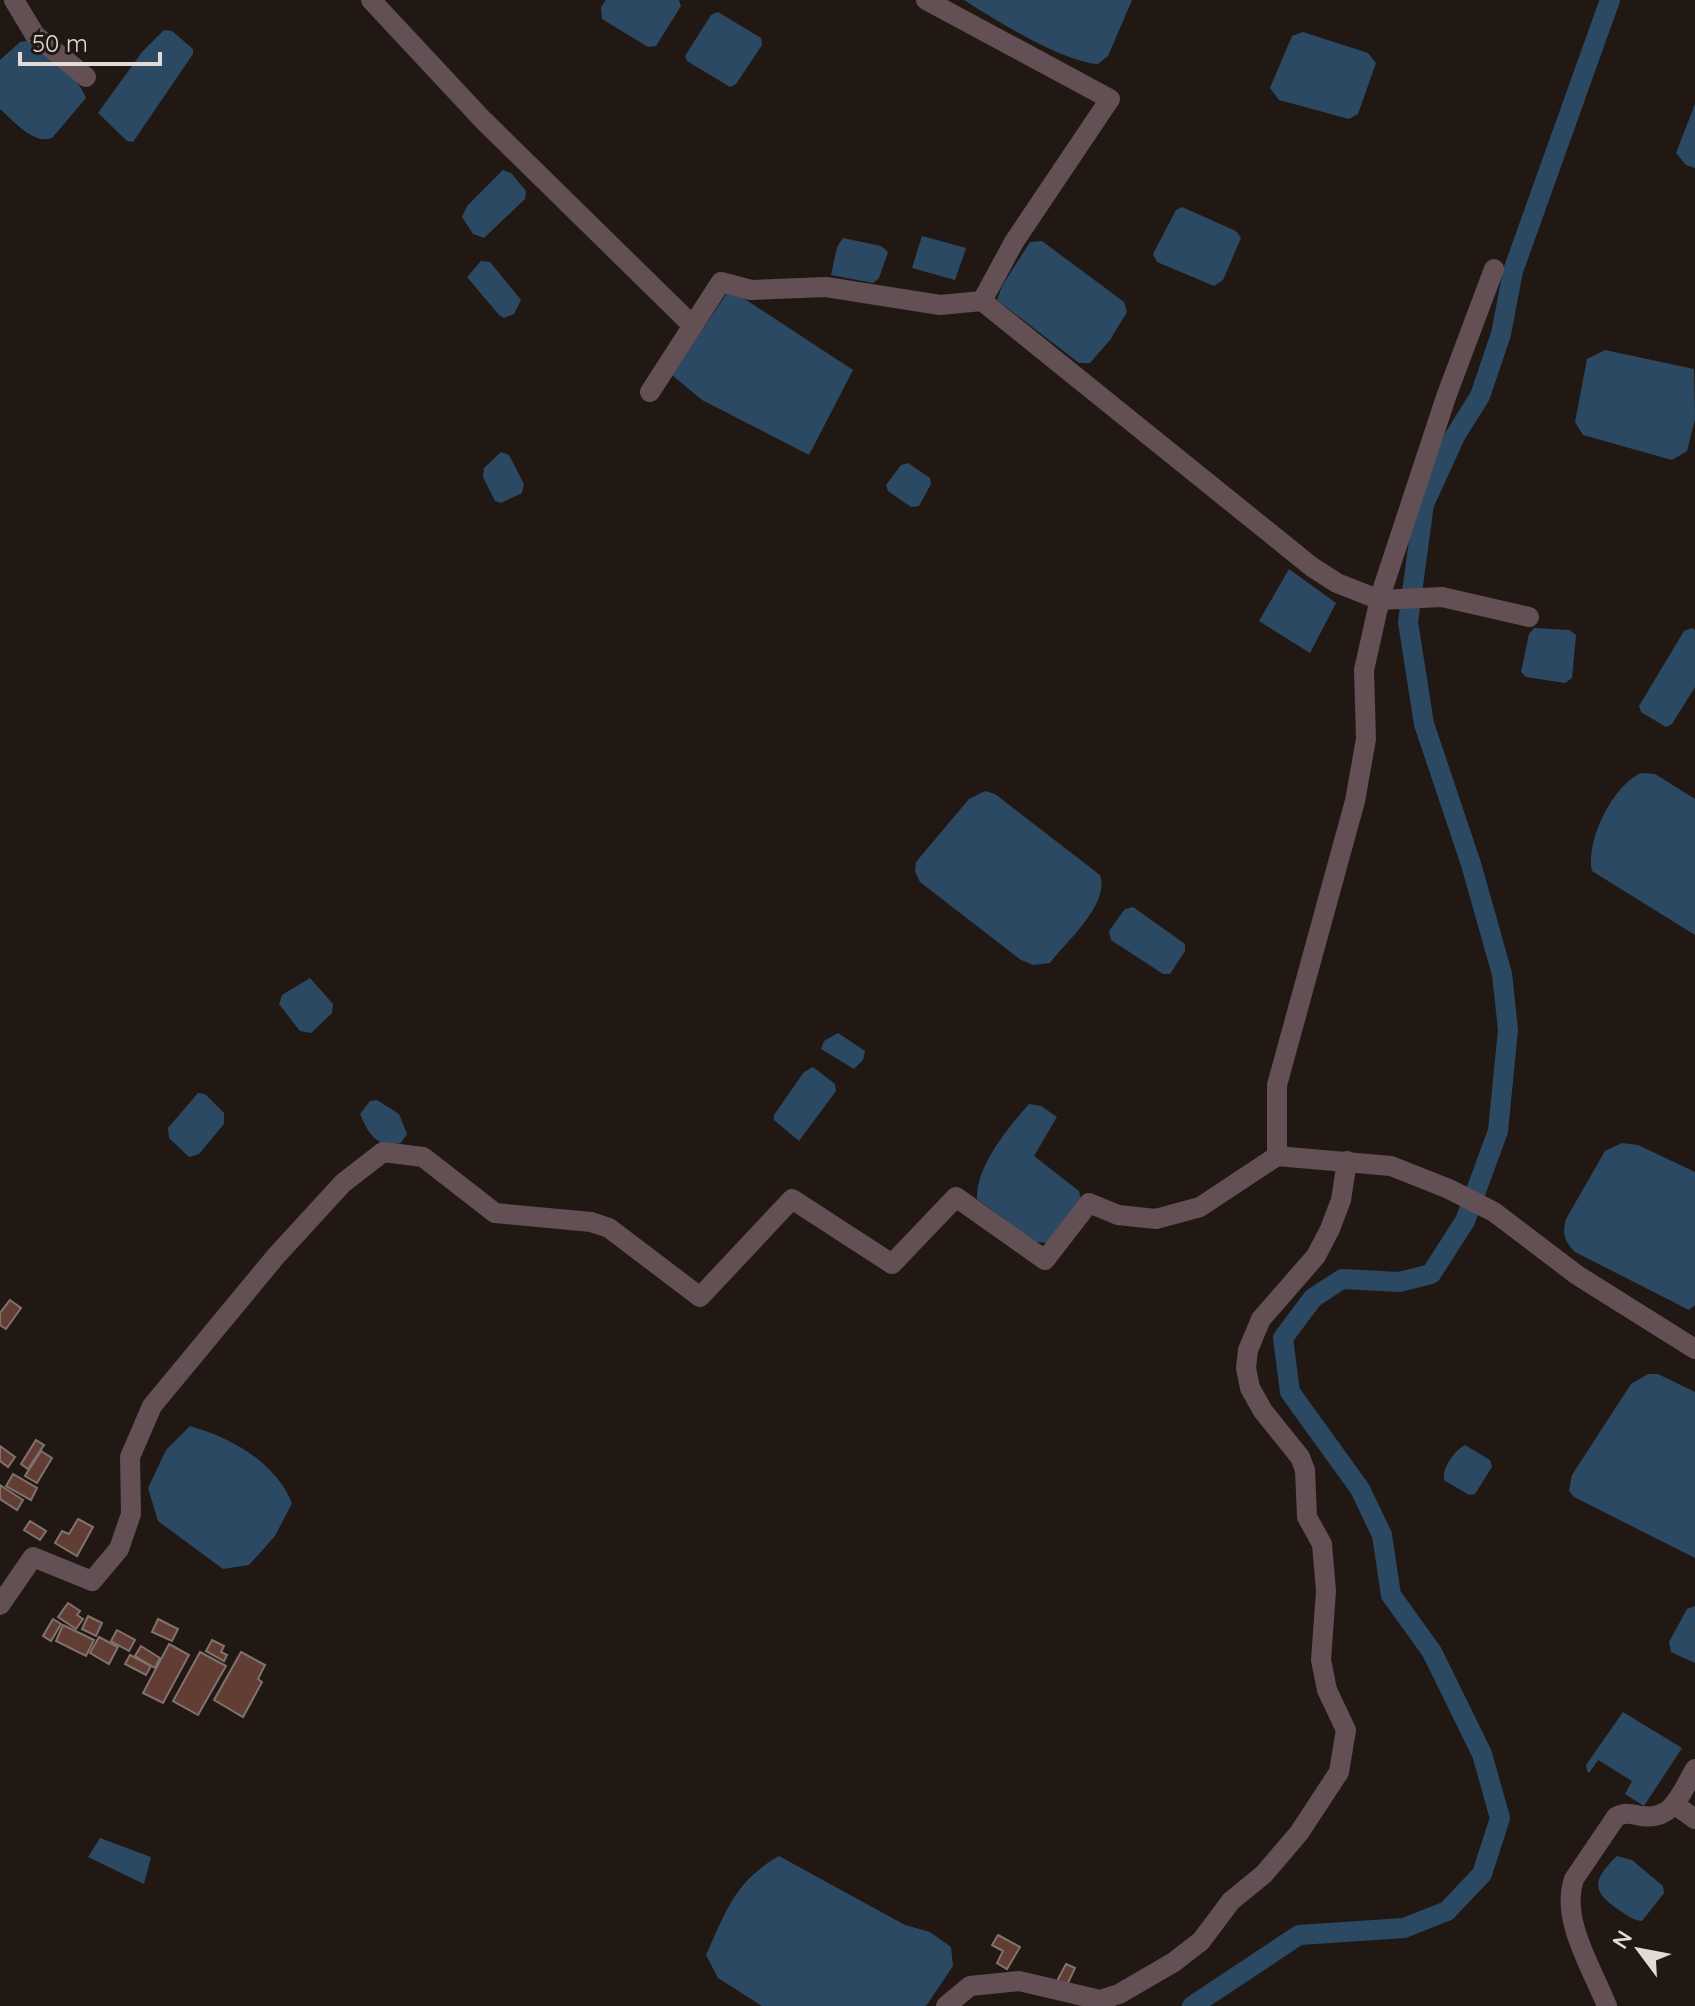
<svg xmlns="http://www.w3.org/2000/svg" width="1695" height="2006" viewBox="0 0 1695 2006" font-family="Quicksand,sans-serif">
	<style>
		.water { fill: #2b4962 }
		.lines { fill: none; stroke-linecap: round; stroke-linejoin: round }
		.canal { stroke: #2b4962; stroke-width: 20 }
		.building { fill: #623d34; stroke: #80726e; stroke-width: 2 }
		.minor { stroke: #625054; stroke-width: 20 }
	</style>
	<rect width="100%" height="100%" fill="#221813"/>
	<!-- water -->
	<g class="water">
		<polygon points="606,0 679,0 681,6 656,46 648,47 602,19 601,7"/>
		<path d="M964,0h168l-24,56 -10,8c-35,-2 -103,-44 -134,-64z"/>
		<polygon points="718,12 761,38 762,45 736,84 730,87 687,61 685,56 711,15"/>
		<polygon points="164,30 172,31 193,49 193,54 133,142 127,141 98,113 142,52"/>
		<polygon points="1303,32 1368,53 1376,63 1358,114 1349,119 1279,100 1270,88 1292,36"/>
		<path d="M26,41c22,9 51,34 60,57l-34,40c-19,7 -38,-17 -52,-29v-49l20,-18z"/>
		<polygon points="1695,104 1695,168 1686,165 1676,153"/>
		<polygon points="503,170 511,173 526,191 525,199 484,238 473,234 462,217 467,206"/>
		<polygon points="1182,207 1236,231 1241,238 1223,280 1214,286 1157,262 1153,254 1176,210"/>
		<polygon points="922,236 966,248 955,280 912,268"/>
		<polygon points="843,238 881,246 888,252 879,278 873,283 831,275 837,247"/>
		<polygon points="1042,241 1124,302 1127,312 1110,340 1090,363 1079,363 997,300 1002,286 1030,242"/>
		<polygon points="481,261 490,262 521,300 514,314 504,318 499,315 467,277"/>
		<polygon points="734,292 853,370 809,455 702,400 672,375 727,293"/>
		<polygon points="1605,350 1694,369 1695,419 1687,451 1672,460 1583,435 1575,422 1587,359"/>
		<polygon points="501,452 509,455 524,484 522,493 501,503 495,501 483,477 484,468"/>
		<polygon points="908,463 930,478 931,484 919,506 911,507 888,491 886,485 901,465"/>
		<polygon points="1289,569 1336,603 1310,653 1259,621"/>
		<polygon points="1534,628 1569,630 1576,635 1572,678 1565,683 1526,677 1521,672 1529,634"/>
		<polygon points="1692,628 1695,630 1695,687 1672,724 1666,727 1641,712 1639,706 1684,631"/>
		<path d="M1641,773l14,1 40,25v136l-103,-64c-7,-30 21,-86 49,-98z"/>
		<path d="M985,791l10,3 105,81c10,29 -33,66 -50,88l-17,2 -12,-5 -101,-78 -5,-11 1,-9 53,-63z"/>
		<polygon points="1133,907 1185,944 1185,951 1170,974 1163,974 1111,940 1109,931 1125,909"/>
		<polygon points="310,978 333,1004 332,1013 311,1033 300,1031 279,1004 282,995"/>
		<polygon points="838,1033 865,1051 863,1060 854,1069 821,1049 824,1041"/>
		<polygon points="813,1067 835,1084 836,1091 799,1141 774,1120 774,1115 804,1072"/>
		<polygon points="198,1093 205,1094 224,1113 224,1124 199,1154 189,1157 169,1138 168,1128"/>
		<path d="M377,1100l22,14 8,20 -6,9c-23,6 -32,-8 -41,-29l10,-13z"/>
		<path d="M1029,1104l12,2 16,11 -23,39 45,35 3,12 -33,40 -13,-1 -59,-43c-1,-33 31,-71 52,-95z"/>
		<path d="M1622,1143l16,2 57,27v133l-6,5 -114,-58c-11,-11 -13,-18 -9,-33l39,-68z"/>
		<polygon points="1648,1374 1658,1374 1695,1392 1695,1558 1574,1497 1569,1491 1572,1475 1631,1384"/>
		<path d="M190,1426c42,12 85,36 102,77l-17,33 -26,29 -26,4 -65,-48 -10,-33 18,-38z"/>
		<path d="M1465,1445l25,15 2,7 -17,27 -6,1 -25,-15c-2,-12 10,-29 21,-35z"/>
		<polygon points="1695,1606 1695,1663 1671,1652 1669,1642 1687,1609"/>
		<polygon points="1623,1712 1682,1748 1644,1806 1625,1794 1632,1781 1598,1760 1589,1773 1587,1771 1586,1765"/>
		<polygon points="100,1838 151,1857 144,1884 88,1857"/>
		<path d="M779,1856l126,69 25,7 21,15 2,19 -27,40h-164l-44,-28 -12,-23c20,-44 29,-74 73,-99z"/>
		<path d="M1617,1856l15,4 31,26 1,7 -22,28c-10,-1 -15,-6 -23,-11 -28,-19 -27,-30 -2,-54z"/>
	</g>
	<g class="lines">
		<!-- canal -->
		<polyline class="canal" points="1192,2006 1299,1935 1404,1928 1447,1911 1482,1874 1500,1818 1482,1754 1432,1652 1391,1595 1382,1535 1360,1489 1290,1392 1283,1338 1313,1298 1342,1279 1399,1282 1431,1274 1465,1221 1498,1131 1508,1030 1502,974 1471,864 1424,724 1408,622 1424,504 1455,436 1480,396 1501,334 1513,271 1610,0"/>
	</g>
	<!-- building -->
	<g class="building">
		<polygon points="10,1300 21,1308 6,1329 0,1325 0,1313"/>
		<polygon points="36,1440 44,1445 28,1469 21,1464"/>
		<polygon points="0,1446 15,1457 8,1467 0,1461"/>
		<polygon points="41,1451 52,1458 37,1483 25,1476"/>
		<polygon points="13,1474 37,1488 31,1500 6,1486"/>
		<polygon points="0,1485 23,1500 17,1510 0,1499"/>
		<polygon points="78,1519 93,1527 77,1556 55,1543 62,1531 69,1534"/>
		<polygon points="30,1521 46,1531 40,1540 24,1530"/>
		<polygon points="68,1603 80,1611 77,1615 83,1619 76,1629 58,1617"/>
		<polygon points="88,1616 102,1623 96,1636 82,1629"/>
		<polygon points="53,1619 61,1624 51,1641 43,1636"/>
		<polygon points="158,1619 178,1629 172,1641 152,1632"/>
		<polygon points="63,1625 94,1640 86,1656 56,1641"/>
		<polygon points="117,1630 135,1640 129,1651 111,1641"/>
		<polygon points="99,1637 118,1647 109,1664 90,1653"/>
		<polygon points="212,1640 224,1646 221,1652 227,1655 224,1661 206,1651"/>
		<polygon points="169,1644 189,1655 163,1703 143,1693"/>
		<polygon points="141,1646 160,1658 155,1668 135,1656"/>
		<polygon points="200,1652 226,1666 198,1715 173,1701"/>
		<polygon points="241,1652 265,1665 258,1679 262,1682 243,1717 214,1700"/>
		<polygon points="130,1655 151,1666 146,1675 125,1664"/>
		<polygon points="998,1935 1020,1947 1007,1969 997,1963 1003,1951 992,1945"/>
		<polygon points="1066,1964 1075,1968 1067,1985 1057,1981"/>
	</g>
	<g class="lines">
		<!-- minor -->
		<g class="minor">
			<polyline points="14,0 35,35 86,77"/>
			<polyline points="371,0 483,120 693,326"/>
			<polyline points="926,0 1110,99 1014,242 982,301 1312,567 1337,583 1380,600 1442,597 1529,617"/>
			<polyline points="650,392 721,282 751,290 826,287 940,305 982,301"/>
			<polyline points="1277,1156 1277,1085 1355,801 1366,739 1364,670 1381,594 1446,397 1494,269"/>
			<polyline points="0,1605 33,1557 92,1581 119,1549 131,1514 130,1457 152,1406 276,1256 343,1183 383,1152 423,1157 495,1213 591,1222 609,1228 700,1297 792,1199 892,1264 956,1197 1045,1260 1089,1203 1118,1215 1156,1219 1200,1207 1277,1156 1391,1166 1449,1189 1494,1212 1577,1275 1695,1349"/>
			<polyline points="1674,1804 1695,1819"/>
			<polyline points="946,2006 970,1986 1019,1981 1100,2000 1119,1994 1174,1962 1201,1941 1231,1901 1264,1874 1299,1833 1339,1772 1346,1730 1327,1690 1321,1660 1326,1591 1322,1544 1307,1517 1305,1470 1300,1457 1263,1411 1250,1388 1246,1368 1248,1350 1261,1319 1316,1256 1330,1229 1341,1200 1347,1161"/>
			<path d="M1607,2006c-15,-38 -47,-87 -33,-127l42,-62c9,-5 15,-3 25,-1 32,5 40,-23 54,-47"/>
		</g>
	</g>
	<!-- north arrow -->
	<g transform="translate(1639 1950) rotate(302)" stroke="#221813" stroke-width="6" paint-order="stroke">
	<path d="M0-6L14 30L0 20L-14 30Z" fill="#e1dad6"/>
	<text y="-12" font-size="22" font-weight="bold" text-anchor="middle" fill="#e1dad6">N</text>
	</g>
	<!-- scale -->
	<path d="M20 52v12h140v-12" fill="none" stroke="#e1dad6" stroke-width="4"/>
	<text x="32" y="52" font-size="24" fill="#e1dad6" stroke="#221813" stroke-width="6" paint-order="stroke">50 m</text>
</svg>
